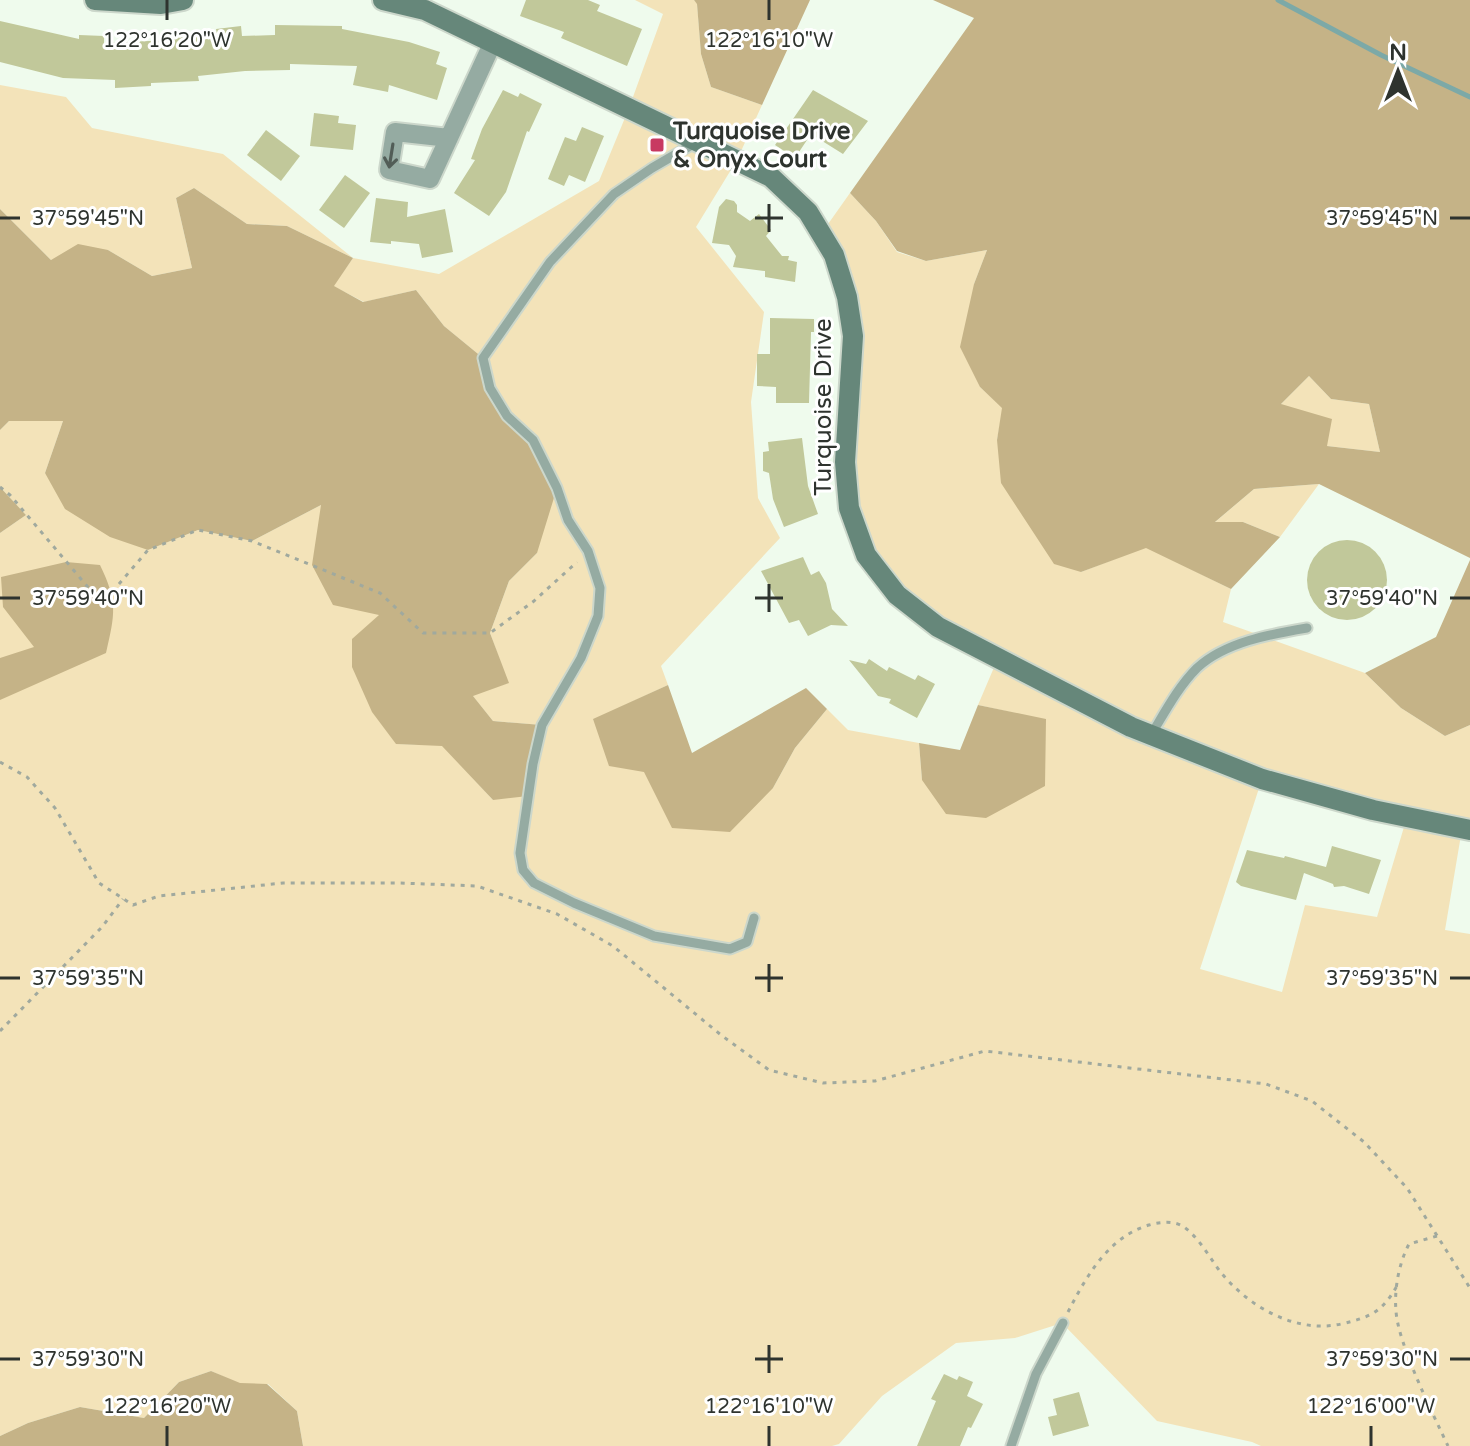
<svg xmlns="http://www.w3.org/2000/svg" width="1470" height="1446" viewBox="0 0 1470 1446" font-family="'Varela Round',sans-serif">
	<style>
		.green { fill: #f3e3b9; fill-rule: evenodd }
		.forest { fill: #c5b387; fill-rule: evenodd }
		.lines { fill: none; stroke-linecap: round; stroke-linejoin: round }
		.stream { stroke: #7ca9a7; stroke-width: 5 }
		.building { fill: #c1c89a }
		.lane-casing { stroke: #ccd7cb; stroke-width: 13 }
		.street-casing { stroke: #ccd7cb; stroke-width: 22 }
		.secondary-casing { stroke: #ccd7cb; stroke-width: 24 }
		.path { stroke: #a0a99e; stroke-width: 3; stroke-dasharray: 4 6; stroke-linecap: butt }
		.lane { stroke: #95aba2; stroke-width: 9 }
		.street { stroke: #95aba2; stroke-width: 18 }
		.secondary { stroke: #66877a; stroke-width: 20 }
		.oneway { stroke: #525d57 }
		.ticks { fill: none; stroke: #2e332e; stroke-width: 3 }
		.poi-dot { fill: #c83961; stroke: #fff; stroke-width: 3 }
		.labels { text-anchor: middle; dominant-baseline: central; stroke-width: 6; stroke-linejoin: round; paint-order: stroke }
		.poi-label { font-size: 24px; font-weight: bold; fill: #2e332e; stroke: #fff; text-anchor: start }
		.street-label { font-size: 24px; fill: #2e332e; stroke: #fff }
		.ticks-label { font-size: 20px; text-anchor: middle; fill: #2e332e; stroke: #fff; stroke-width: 6; stroke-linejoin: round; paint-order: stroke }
	</style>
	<rect width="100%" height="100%" fill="#effbed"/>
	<!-- green -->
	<g class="green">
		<path d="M635,0h59l3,3 4,51 10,33 51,18 -25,55 -41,67 68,85 -13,90 7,96 22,40 -119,128 7,19 -75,35 180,68 22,-40 32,-39 21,21 71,13 3,37 124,-60 -68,-15 20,-47 -101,-63 -48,-87 4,-172 -32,-102 29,-41 26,28 21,31 29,9 61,-11 -13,34 6,103 23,21 -6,32 84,132 65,-25 85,42 -8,33 142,51 36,35 44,28 25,-11v105l-8,-1 -17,101 25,4v512h-209l-9,-4 -95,-21 -95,-98 -47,15 -59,5 -74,53 -43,48 -7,2h-529l-6,-35 -29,-27h-28l-29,-13 -32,11 -35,36 -64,-11 -52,16 -28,13v-903l26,-18 -26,-28v-57l9,-9h54l-18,52 103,77 50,-20 54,11 69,-36 59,110 16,129 46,1 51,55 48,-75 -48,-4 -21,-26 36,-12 -18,-50 19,-52 28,-28 -54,-195 -39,-32 -28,-36 -52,12 -31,-16 20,-28 -66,-32 -40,-2 -53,-36 -18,10 16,70 -40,8 -44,-26 -57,10 -51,-51v-124l66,12 26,31 131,26 130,104 86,16 160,-93 30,-73 34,-94zM1262,779l145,38 -30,100 -72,-12 -23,87 -82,-23z"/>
		<polygon points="1309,376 1331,399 1369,404 1380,452 1327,446 1281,404"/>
		<polygon points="1319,484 1280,537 1243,522 1214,523 1254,489"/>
	</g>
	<!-- forest -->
	<g class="forest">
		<polygon points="694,0 810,0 762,105 711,87 701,54 697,4"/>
		<path d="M933,0h537v558l-151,-74 -65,5 -39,33h28l37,15 -49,52 -85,-41 -65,24 -27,-8 -53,-81 -4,-43 5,-32 -22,-21 -20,-40 14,-63 13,-34 -61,11 -29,-10 -21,-30 -26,-28 124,-175zM1309,376l22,23 38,5 11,48 -53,-6 5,-27 -51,-15z"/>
		<polygon points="194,188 247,224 287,226 353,258 334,286 363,302 416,290 444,326 483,358 490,388 533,440 557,488 537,553 509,581 490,633 509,683 473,696 493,721 542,725 528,796 493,800 442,746 396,744 372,712 352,667 352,639 379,615 333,605 312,565 321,505 252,541 198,530 148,550 110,537 65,509 45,473 63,421 9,421 0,430 0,209 51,260 78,244 108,250 152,276 192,268 176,198"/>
		<polygon points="0,487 26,515 0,533"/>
		<polygon points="1470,560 1470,725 1445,736 1401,708 1365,673 1436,637"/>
		<path d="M66,562l34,3c18,37 15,49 6,88l-106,47v-42l34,-11 -31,-40 -2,-30z"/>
		<polygon points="668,685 692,753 806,688 827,709 795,748 773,788 730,832 672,828 644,772 609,766 593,719"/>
		<polygon points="978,705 1046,719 1045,786 986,818 946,814 922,780 919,743 960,750"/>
		<polygon points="211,1371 240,1383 267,1384 297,1411 303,1446 0,1446 0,1436 28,1423 80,1407 144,1418 179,1382"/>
	</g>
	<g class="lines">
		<!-- stream -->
		<polyline class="stream" points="1278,0 1381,55 1470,97"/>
	</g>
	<!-- building -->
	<g class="building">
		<polygon points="526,0 588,0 600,5 597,11 642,29 627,66 561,38 564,32 520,16"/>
		<polygon points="0,21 79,39 79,35 104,36 104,43 172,40 172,36 217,35 216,29 241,26 242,36 275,35 275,25 342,26 342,29 409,42 440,52 436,64 447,68 437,100 389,85 388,92 353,85 357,66 290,64 290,70 245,71 198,76 199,81 151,83 151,86 115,88 115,80 63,78 0,62"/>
		<polygon points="503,90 518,97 520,93 542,104 529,132 527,131 506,192 489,216 454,193 475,160 471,159 482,129"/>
		<polygon points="813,90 868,121 843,154 811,134 795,158 775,145"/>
		<polygon points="314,113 339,116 338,123 356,125 353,150 310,146"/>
		<polygon points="582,127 604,136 585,182 569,175 564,186 548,179 565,137 576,141"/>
		<polygon points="266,130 300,156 281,181 247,155"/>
		<polygon points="345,175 370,193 344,228 319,210"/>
		<polygon points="376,198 408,202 407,217 445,209 453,252 422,258 419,244 391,241 391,244 370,242"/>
		<polygon points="726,199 734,201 737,205 737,212 750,221 759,214 771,230 766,236 782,256 789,256 788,260 797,262 795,282 765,277 765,271 733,267 736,256 729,245 712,243 719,207"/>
		<polygon points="770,318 814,319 814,332 811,332 809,403 776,403 776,387 757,386 757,354 770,354"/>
		<polygon points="802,438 808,486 818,514 784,527 773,499 769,473 763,471 763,452 769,451 768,442"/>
		<circle cx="1347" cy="580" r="40"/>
		<polygon points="803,557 811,575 819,571 826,583 832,609 848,626 831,625 808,636 799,620 789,623 761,571"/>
		<polygon points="869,659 887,671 889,667 915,680 918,675 935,684 917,718 889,703 891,699 878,696 849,660 866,664"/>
		<polygon points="1332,846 1381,860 1369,894 1344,886 1334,887 1333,884 1304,873 1296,900 1241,886 1236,882 1247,850 1284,858 1285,856 1326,867"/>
		<polygon points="944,1374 957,1380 959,1376 973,1382 967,1396 983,1404 971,1428 968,1427 960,1446 917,1446 936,1401 931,1399"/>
		<polygon points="1079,1392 1089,1426 1053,1436 1048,1417 1057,1415 1053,1399"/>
	</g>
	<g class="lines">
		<!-- lane casing -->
		<g class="lane-casing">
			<g id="lane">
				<polyline points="695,143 652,168 614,194 550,262 483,358 490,388 507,416 533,440 557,488 568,520 588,551 600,588 598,616 581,658 542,725 533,764 520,853 523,870 534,883 574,903 654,936 730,949 747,942 754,918"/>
				<path d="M1151,735c14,-23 27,-48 46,-67 28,-26 74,-34 110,-40"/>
				<polyline points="1011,1446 1036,1374 1063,1323"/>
			</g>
		</g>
		<!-- street casing -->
		<g class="street-casing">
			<polyline id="street" points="449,138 395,132 389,170 430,179 493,42"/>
		</g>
		<!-- secondary casing -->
		<g class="secondary-casing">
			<g id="secondary">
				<polyline points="95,0 161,4 183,0"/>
				<polyline points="383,0 425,10 771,177 808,212 834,255 847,297 853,336 845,462 849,508 866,555 897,595 938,627 1131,727 1262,779 1373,810 1470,830"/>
			</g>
		</g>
		<!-- path -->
		<g class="path">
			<polyline points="0,487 10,495 92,592 113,591 148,550 198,530 252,541 380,593 423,633 490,633 534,601 577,562"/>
			<polyline points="0,762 27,777 55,808 99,883 133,905 159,896 283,883 400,883 477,886 557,914 613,946 721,1035 769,1070 823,1083 875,1081 985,1051 1266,1084 1312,1101 1364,1142 1407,1188 1470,1288"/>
			<polyline points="0,1031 102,927 123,899"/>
			<path d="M1437,1236l-28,8c-10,19 -15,45 -13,67 2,33 37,103 52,135"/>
			<path d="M1068,1312c18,-35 40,-75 81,-87 11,-3 25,-5 35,2 15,11 24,28 35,43 28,36 76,64 122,54 31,-7 42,-13 57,-40"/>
		</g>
		<!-- lane -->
		<use href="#lane" class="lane"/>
		<!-- street -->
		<use href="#street" class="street"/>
		<!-- secondary -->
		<use href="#secondary" class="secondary"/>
	</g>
	<!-- one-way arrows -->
	<defs><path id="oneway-shaft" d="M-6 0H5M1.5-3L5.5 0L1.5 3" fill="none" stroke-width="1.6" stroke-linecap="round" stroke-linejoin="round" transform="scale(2)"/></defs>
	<use class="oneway" href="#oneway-shaft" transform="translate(391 156) rotate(99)"/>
	<!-- ticks -->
	<path class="ticks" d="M167,0v20M769,0v20M769,204v28M0,218h20M755,218h28M1450,218h20M769,584v28M0,598h20M755,598h28M1450,598h20M769,964v28M0,978h20M755,978h28M1450,978h20M769,1345v28M0,1359h20M755,1359h28M1450,1359h20M167,1426v20M769,1426v20M1371,1426v20"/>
	<!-- markers -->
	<rect class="poi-dot" x="649" y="137" width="16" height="16" rx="4"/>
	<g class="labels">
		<!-- poi labels -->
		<g class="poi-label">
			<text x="673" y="131">Turquoise Drive<tspan x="673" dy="28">&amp; Onyx Court</tspan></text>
		</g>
		<!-- street labels -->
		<g class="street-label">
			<text transform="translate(823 407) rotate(-90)">Turquoise Drive</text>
		</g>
	</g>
	<g class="ticks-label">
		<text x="167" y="47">122°16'20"W</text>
		<text x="769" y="47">122°16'10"W</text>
		<text x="88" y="225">37°59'45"N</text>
		<text x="1382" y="225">37°59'45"N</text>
		<text x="88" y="605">37°59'40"N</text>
		<text x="1382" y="605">37°59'40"N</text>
		<text x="88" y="985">37°59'35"N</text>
		<text x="1382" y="985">37°59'35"N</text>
		<text x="88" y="1366">37°59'30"N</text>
		<text x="1382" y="1366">37°59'30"N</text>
		<text x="167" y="1413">122°16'20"W</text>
		<text x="769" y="1413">122°16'10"W</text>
		<text x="1371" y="1413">122°16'00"W</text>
	</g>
	<!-- north arrow -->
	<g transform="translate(1398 72)" stroke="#ffffff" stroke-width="6" paint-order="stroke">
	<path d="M0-6L14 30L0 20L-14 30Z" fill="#2e332e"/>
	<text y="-12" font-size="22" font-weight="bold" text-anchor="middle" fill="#2e332e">N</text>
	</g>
</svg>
